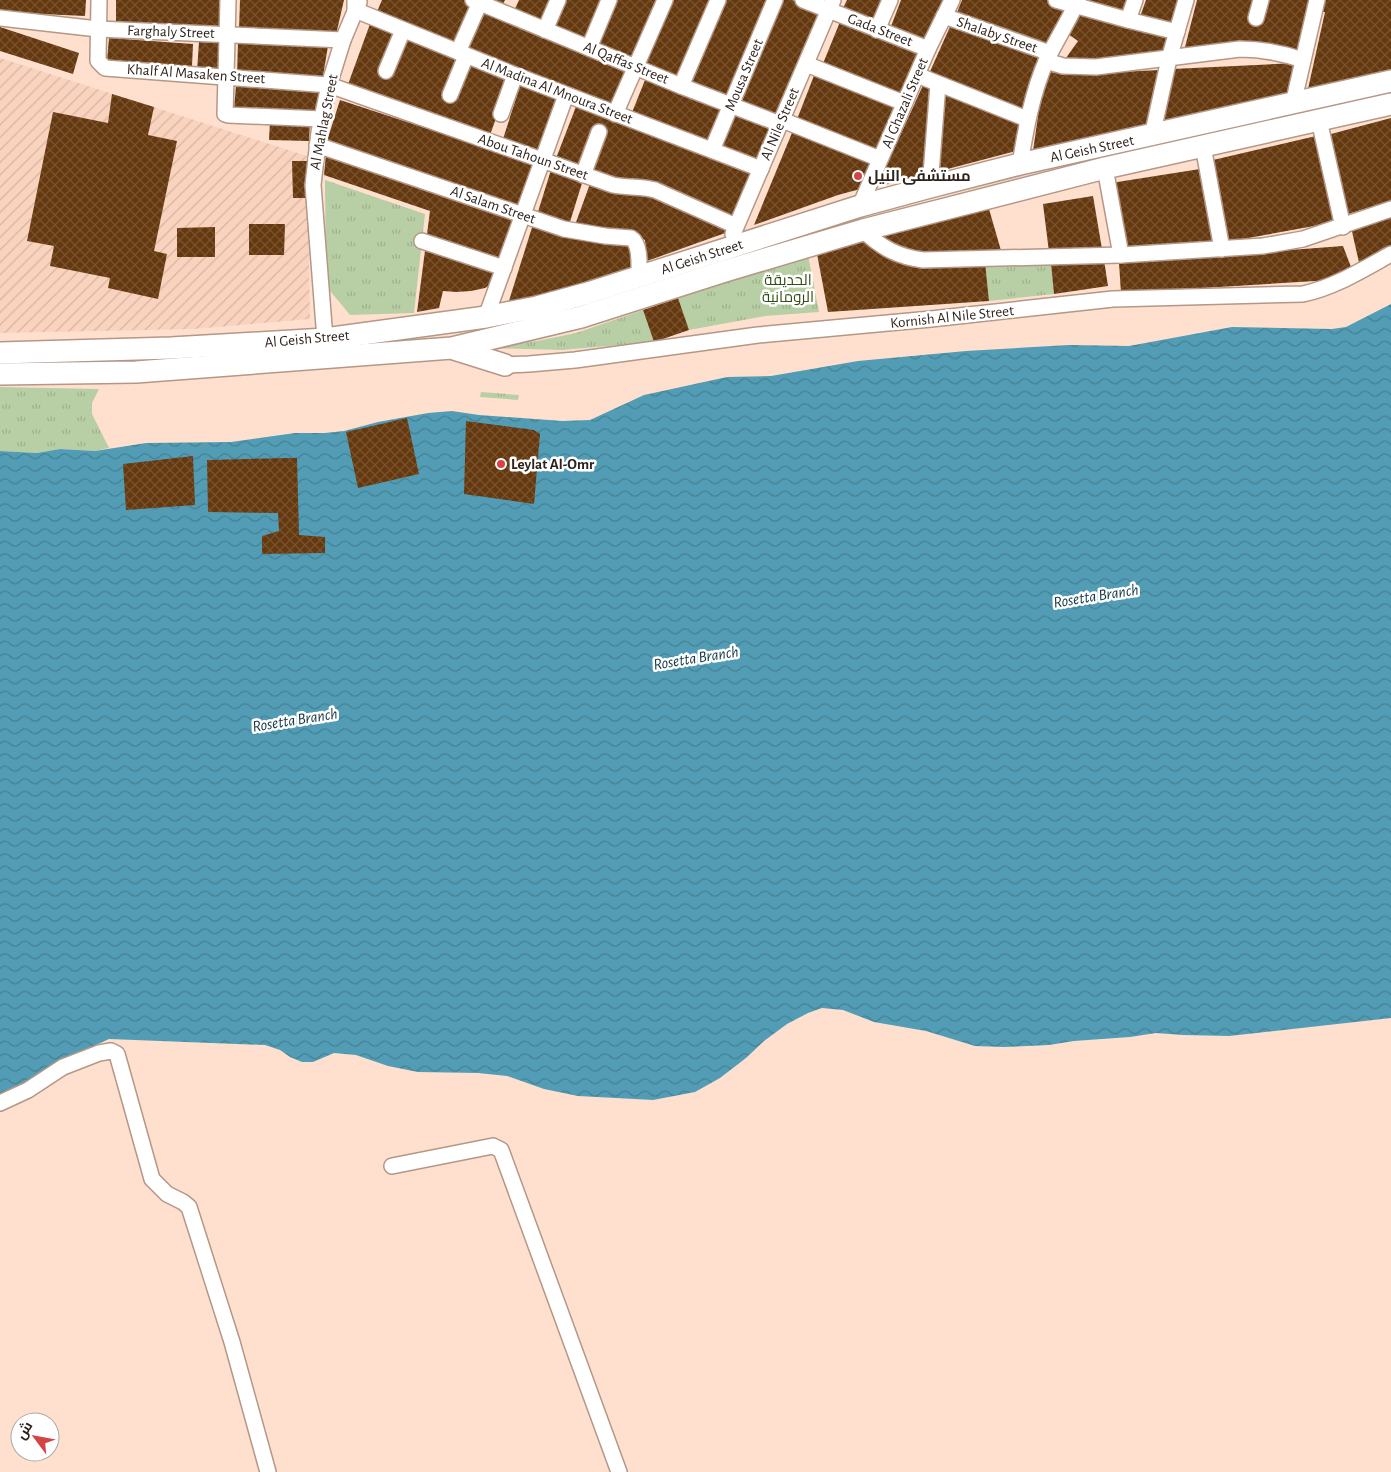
<svg xmlns="http://www.w3.org/2000/svg" width="1391" height="1472" viewBox="0 0 1391 1472" font-family="'Alegreya Sans',Cairo,sans-serif">
	<style>
		.industrial { fill: url(#industrial-furrows) }
		.grass { fill: url(#grass-tufts) }
		.water { fill: url(#water-waves) }
		.building { fill: url(#building-cross-hatch) }
		.lines { fill: none; stroke-linecap: round; stroke-linejoin: round }
		.minor-casing { stroke: #b49786; stroke-width: 18 }
		.secondary-casing { stroke: #b49786; stroke-width: 24 }
		.minor { stroke: #fff; stroke-width: 15 }
		.secondary { stroke: #fff; stroke-width: 21 }
		.poi-dot { fill: #d44446; stroke: #fff; stroke-width: 2 }
		.labels { text-anchor: middle; dominant-baseline: central; stroke-width: 5; stroke-linejoin: round; paint-order: stroke }
		.street-label { font-size: 15px; fill: #2e231c; stroke: #fff }
		.poi-label { font-size: 15px; font-weight: bold; fill: #2e231c; stroke: #fff; text-anchor: start }
		.park-label { font-size: 15px; fill: #334e14; stroke: #fff }
		.water-label { font-size: 16px; font-style: italic; fill: #113541; stroke: #fff }
	</style>
	<defs>
		<pattern id="industrial-furrows" width="10" height="10" patternUnits="userSpaceOnUse" patternTransform="scale(1.25)"><rect width="10" height="10" fill="#f9d3be"/><path d="M-1 1l2-2M0 10L10 0M9 11l2-2" fill="none" stroke="#d6b5a3"/></pattern>
		<pattern id="grass-tufts" width="24" height="20" patternUnits="userSpaceOnUse" patternTransform="scale(1.25)"><rect width="24" height="20" fill="#b8cfa5"/><path d="M3 7l-1-3M5 7V3M7 7l1-3M15 17l-1-3M17 17v-4M19 17l1-3" fill="none" stroke="#9eb18d"/></pattern>
		<pattern id="water-waves" width="16" height="10" patternUnits="userSpaceOnUse" patternTransform="scale(1.25)"><rect width="16" height="10" fill="#529db5"/><path d="M0 5q4-4 8 0t8 0" fill="none" stroke="#448092"/></pattern>
		<pattern id="building-cross-hatch" width="8" height="8" patternUnits="userSpaceOnUse" patternTransform="scale(1.25)"><rect width="8" height="8" fill="#65380e"/><path d="M0 0l8 8M0 8l8-8" fill="none" stroke="#775331"/></pattern>
	</defs>
	<rect width="100%" height="100%" fill="#ffe0ce"/>
	<!-- industrial -->
	<polygon class="industrial" points="0,58 307,156 310,319 194,329 0,333"/>
	<!-- grass -->
	<g class="grass">
		<polygon points="325,180 425,214 414,313 350,315 326,286"/>
		<polygon points="808,255 819,312 765,316 689,330 678,298"/>
		<polygon points="1050,256 1054,294 989,301 985,262"/>
		<polygon points="643,310 654,342 562,350 484,348 537,341 576,333"/>
		<polygon points="0,387 99,389 92,403 92,414 109,448 95,451 60,449 37,453 0,451"/>
		<polygon points="481,392 519,395 518,400 480,397"/>
	</g>
	<!-- water -->
	<polygon class="water" points="1391,304 1391,1018 1229,1036 1183,1035 1156,1033 1130,1037 1074,1041 1049,1045 1004,1047 975,1046 926,1031 874,1022 843,1010 822,1008 808,1013 787,1024 764,1041 746,1058 720,1078 695,1092 653,1100 578,1096 544,1089 507,1076 478,1073 418,1072 388,1066 356,1055 334,1053 313,1062 302,1062 290,1057 280,1050 265,1045 109,1039 89,1048 0,1101 0,451 37,453 60,449 95,451 146,443 231,442 295,433 325,433 344,431 378,422 428,413 452,411 479,415 562,421 590,420 644,395 727,377 771,376 858,361 966,351 1069,345 1129,346 1232,327 1332,329 1346,327"/>
	<!-- building -->
	<g class="building">
		<polygon points="0,0 86,0 85,16 0,12"/>
		<polygon points="116,0 226,0 223,33 116,22"/>
		<polygon points="240,0 344,0 336,35 239,30"/>
		<polygon points="382,0 467,0 474,3 454,46 376,14"/>
		<polygon points="485,0 505,0 502,6"/>
		<polygon points="519,0 551,0 541,22 514,11"/>
		<polygon points="564,0 604,0 588,43 552,27"/>
		<polygon points="618,0 660,0 633,61 598,47"/>
		<polygon points="672,0 714,0 681,79 645,64"/>
		<polygon points="726,0 771,0 731,98 692,83"/>
		<polygon points="782,0 792,0 823,12 781,118 741,103"/>
		<polygon points="847,0 887,0 877,25 843,8"/>
		<polygon points="901,0 947,0 928,44 890,29"/>
		<polygon points="962,0 1050,0 1072,7 1050,51 956,15"/>
		<polygon points="1086,0 1129,0 1125,13 1085,3"/>
		<polygon points="1146,0 1179,0 1172,26 1140,17"/>
		<polygon points="1197,0 1310,0 1297,52 1184,51"/>
		<polygon points="1319,0 1391,0 1391,74 1308,89 1325,12 1316,12"/>
		<polygon points="481,6 631,68 613,109 462,49"/>
		<polygon points="1081,9 1166,34 1166,54 1067,63 1066,58 1078,41 1068,34"/>
		<polygon points="842,17 922,51 902,97 822,66"/>
		<polygon points="953,20 1045,55 1025,114 928,76"/>
		<polygon points="370,24 469,62 511,76 489,138 347,87"/>
		<polygon points="0,27 79,53 73,74 0,51"/>
		<polygon points="109,38 193,44 192,66 107,61"/>
		<polygon points="238,41 328,46 322,82 237,76"/>
		<polygon points="199,42 223,43 221,72 197,71"/>
		<polygon points="1296,63 1291,92 1161,122 1172,69"/>
		<polygon points="1160,70 1148,125 1033,151 1041,95 1048,72 1079,74"/>
		<polygon points="815,73 898,104 877,154 796,122"/>
		<polygon points="647,75 726,104 709,148 631,115"/>
		<polygon points="521,83 557,95 537,156 502,142"/>
		<polygon points="924,83 933,86 927,174 884,185 879,182"/>
		<polygon points="236,86 320,93 318,116 234,109"/>
		<polygon points="943,90 1022,122 1016,151 940,171"/>
		<polygon points="112,94 154,107 148,135 177,141 154,251 167,254 158,299 108,288 110,278 50,266 54,246 27,241 53,112 108,123"/>
		<polygon points="340,100 535,164 519,210 326,144"/>
		<polygon points="577,104 756,172 734,221 631,184 592,174 608,130 597,127 582,170 555,161"/>
		<polygon points="735,111 774,124 758,165 720,149"/>
		<polygon points="1391,118 1391,201 1348,214 1331,134"/>
		<polygon points="270,122 310,123 309,141 269,140"/>
		<polygon points="794,128 875,163 864,188 838,195 754,225"/>
		<polygon points="1316,136 1336,222 1226,242 1213,160"/>
		<polygon points="326,154 516,218 502,262 427,234 430,211 324,175"/>
		<polygon points="292,161 308,161 308,198 293,198"/>
		<polygon points="1200,169 1213,244 1125,252 1111,183"/>
		<polygon points="551,170 583,180 569,225 537,215"/>
		<polygon points="591,181 627,195 659,192 728,232 647,261 645,240 632,234 575,225"/>
		<polygon points="1093,196 1102,249 1049,252 1043,204"/>
		<polygon points="989,209 1002,254 911,253 878,238"/>
		<polygon points="1391,215 1391,250 1360,267 1351,227"/>
		<polygon points="534,221 632,247 633,270 508,304"/>
		<polygon points="249,224 285,224 284,255 249,255"/>
		<polygon points="215,227 215,257 177,257 177,228"/>
		<polygon points="863,242 881,253 985,262 989,301 828,312 817,254"/>
		<polygon points="426,243 500,268 496,282 485,288 471,291 456,292 443,291 439,308 417,312"/>
		<polygon points="1343,246 1351,267 1332,280 1121,293 1119,263"/>
		<polygon points="1104,260 1108,286 1054,294 1051,264"/>
		<polygon points="678,298 689,330 654,342 643,310"/>
		<polygon points="407,418 419,474 358,488 346,432"/>
		<polygon points="466,421 534,430 540,434 534,504 464,494"/>
		<polygon points="193,456 195,505 126,510 123,464"/>
		<polygon points="288,458 297,458 299,535 325,537 325,553 262,554 262,536 279,531 278,513 208,512 207,460"/>
	</g>
	<g class="lines">
		<!-- minor casing -->
		<g class="minor-casing">
			<g id="minor">
				<path d="M99,0l-1,61 7,7 224,17 284,100c14,3 28,1 42,5l81,36"/>
				<polyline points="228,0 225,114 228,115 322,119"/>
				<polyline points="355,0 355,10 515,75 761,169"/>
				<polyline points="473,0 681,86 780,124"/>
				<polyline points="803,0 928,49"/>
				<polyline points="1056,0 1128,20 1177,32"/>
				<polyline points="944,16 1050,53"/>
				<polyline points="0,18 98,29 343,40"/>
				<polyline points="1256,18 1261,0"/>
				<polyline points="1128,20 1135,0"/>
				<polyline points="545,30 558,0"/>
				<polyline points="877,30 890,0"/>
				<polyline points="589,48 609,0"/>
				<polyline points="458,52 481,0"/>
				<path d="M1046,61l17,5 33,1 144,-18c23,0 42,4 63,11"/>
				<polyline points="806,64 904,103"/>
				<polyline points="386,71 403,30"/>
				<polyline points="917,75 1027,119"/>
				<polyline points="681,86 718,0"/>
				<polyline points="450,95 466,56"/>
				<polyline points="1293,104 1317,0"/>
				<polyline points="501,114 515,75"/>
				<polyline points="615,114 665,0"/>
				<polyline points="782,120 880,159"/>
				<polyline points="1319,120 1343,227"/>
				<polyline points="1152,136 1169,59 1186,0"/>
				<path d="M317,145l247,84 41,7 26,2c10,6 8,28 8,39"/>
				<polyline points="1203,146 1222,249"/>
				<polyline points="712,150 775,0"/>
				<path d="M1020,164c6,-36 12,-71 27,-105 10,-20 22,-39 31,-59"/>
				<polyline points="1105,168 1121,255"/>
				<polyline points="583,175 599,132"/>
				<polyline points="930,187 938,84"/>
				<polyline points="860,206 928,49 952,0"/>
				<path d="M863,230c18,18 36,27 60,30l198,-5 142,-9 40,-7 88,-30"/>
				<polyline points="733,234 833,0"/>
				<polyline points="422,241 504,268"/>
				<polyline points="486,317 566,95"/>
				<polyline points="325,339 313,185 319,132 329,85 343,40 359,2"/>
				<path d="M505,365l24,-1 46,-4 183,-25 173,-16 182,-20 190,-5c32,-7 59,-24 88,-40"/>
				<polyline points="0,1103 28,1090 63,1067 99,1053 111,1051 117,1054 152,1179 167,1194 183,1202 189,1207 232,1342 268,1472"/>
				<polyline points="392,1166 493,1146 501,1150 619,1472"/>
			</g>
		</g>
		<!-- secondary casing -->
		<g class="secondary-casing">
			<g id="secondary">
				<polyline points="454,349 505,365"/>
				<polyline points="0,353 171,348 325,339 486,317 537,307 588,293 860,206 930,187 1020,164 1391,81"/>
				<polyline points="0,374 136,372 452,348 581,317 725,271 863,230 1105,168 1391,104"/>
			</g>
		</g>
		<!-- minor -->
		<use href="#minor" class="minor"/>
		<!-- secondary -->
		<use href="#secondary" class="secondary"/>
	</g>
	<!-- markers -->
	<g class="poi-dot">
		<circle cx="858" cy="176" r="5"/>
		<circle cx="501" cy="464" r="5"/>
	</g>
	<g class="labels">
		<!-- street labels -->
		<g class="street-label">
			<text transform="translate(880 30) rotate(21)">Gada Street</text>
			<text transform="translate(171 32) rotate(2)">Farghaly Street</text>
			<text transform="translate(997 35) rotate(19)">Shalaby Street</text>
			<text transform="translate(626 63) rotate(22)">Al Qaffas Street</text>
			<text transform="translate(196 74) rotate(4)">Khalf Al Masaken Street</text>
			<text transform="translate(744 75) rotate(-67)">Mousa Street</text>
			<text transform="translate(557 91) rotate(21)">Al Madina Al Mnoura Street</text>
			<text transform="translate(905 103) rotate(-67)">Al Ghazali Street</text>
			<text transform="translate(324 122) rotate(-79)">Al Mahlag Street</text>
			<text transform="translate(780 124) rotate(-67)">Al Nile Street</text>
			<text transform="translate(1092 149) rotate(-12)">Al Geish Street</text>
			<text transform="translate(533 157) rotate(19)">Abou Tahoun Street</text>
			<text transform="translate(493 205) rotate(19)">Al Salam Street</text>
			<text transform="translate(702 257) rotate(-18)">Al Geish Street</text>
			<text transform="translate(952 317) rotate(-6)">Kornish Al Nile Street</text>
			<text transform="translate(307 339) rotate(-5)">Al Geish Street</text>
		</g>
		<!-- poi labels -->
		<g class="poi-label">
			<text x="868" y="176">مستشفى النيل</text>
			<text x="511" y="464">Leylat Al-Omr</text>
		</g>
		<!-- park labels -->
		<g class="park-label">
			<text x="788" y="280">الحديقة<tspan x="788" dy="17">الرومانية</tspan></text>
		</g>
		<!-- water labels -->
		<g class="water-label">
			<text transform="translate(1096 596) rotate(-9)">Rosetta Branch</text>
			<text transform="translate(696 658) rotate(-9)">Rosetta Branch</text>
			<text transform="translate(295 720) rotate(-9)">Rosetta Branch</text>
		</g>
	</g>
	<!-- north arrow -->
	<g transform="translate(35 1437) rotate(302)"><circle r="24" fill="#ffffff" stroke="#aba7a4"/>
	<path d="M0-4L9 19L0 12L-9 19Z" fill="#d44446"/>
	<text y="-8" font-size="14" font-weight="bold" text-anchor="middle" fill="#2e231c">ش</text>
	</g>
</svg>
